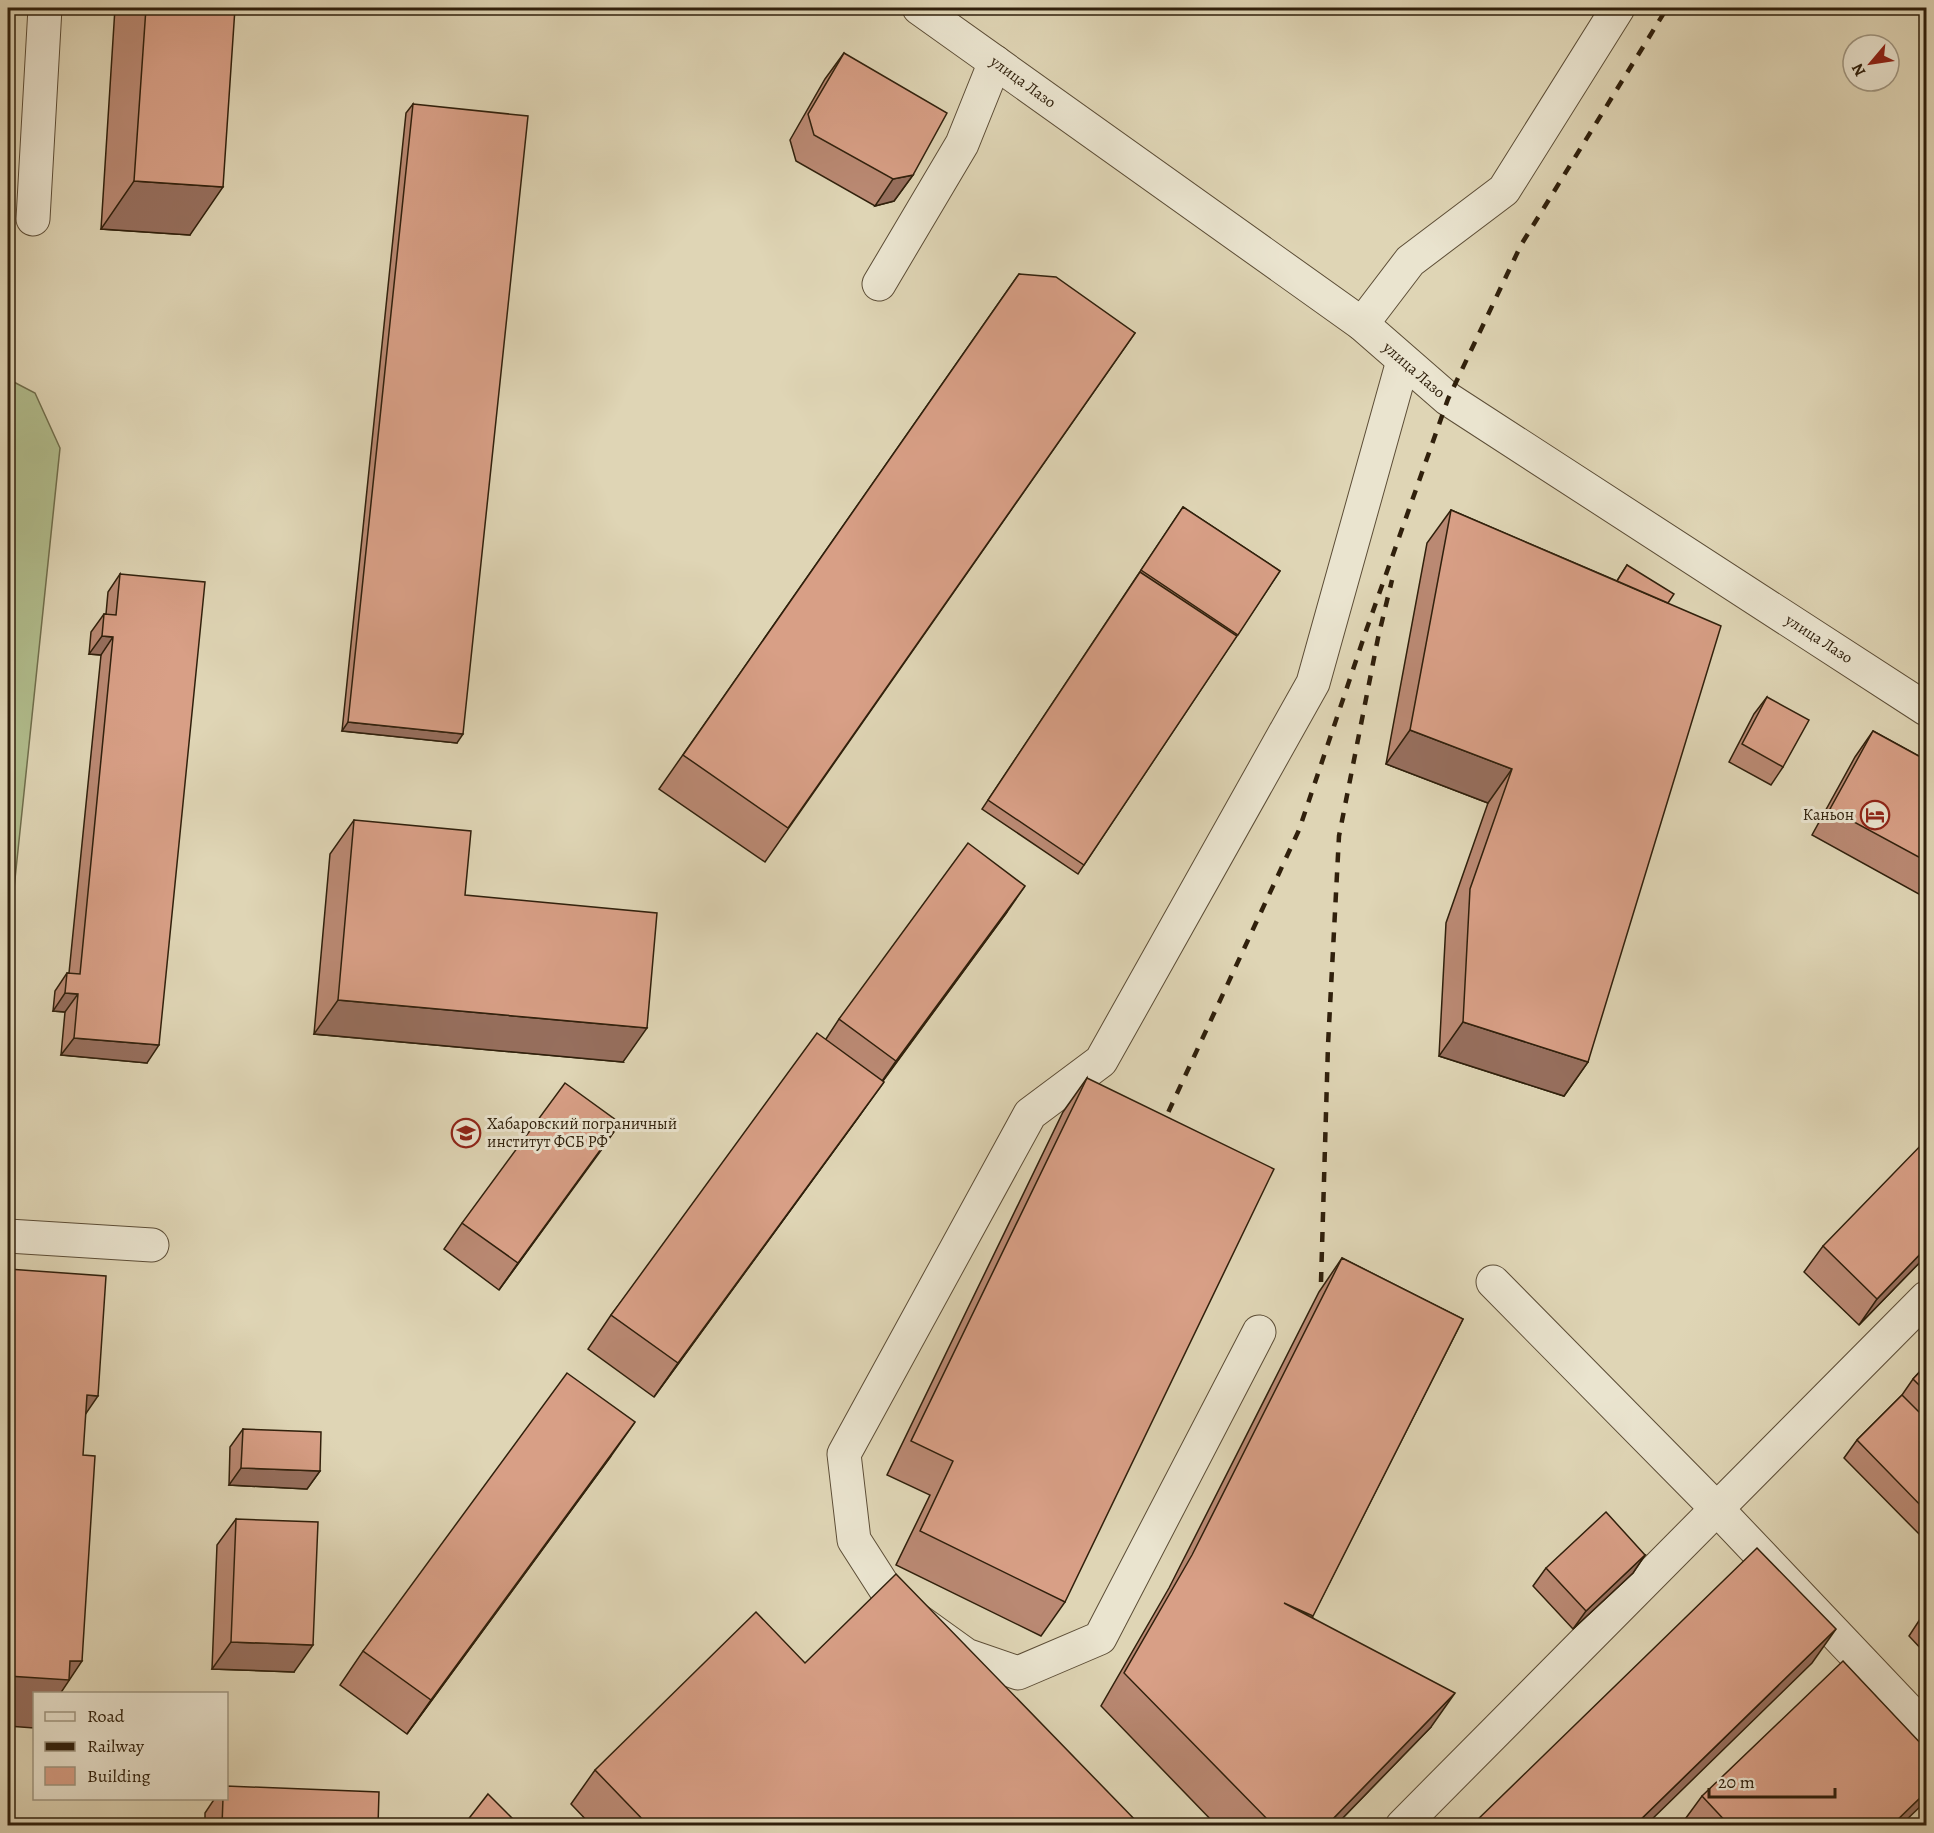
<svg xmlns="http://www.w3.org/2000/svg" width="1934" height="1833" viewBox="0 0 1934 1833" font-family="Alegreya,serif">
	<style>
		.grass { fill: #b1bd8d; stroke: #706e4c; stroke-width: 1.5 }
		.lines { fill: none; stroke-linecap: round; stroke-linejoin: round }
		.minor-casing { stroke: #5c4d36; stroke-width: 35 }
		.minor { stroke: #eae4cf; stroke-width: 33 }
		.rail { stroke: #30200c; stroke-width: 4.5; stroke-dasharray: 10 10; stroke-linecap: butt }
		.wall { fill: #ba8973; stroke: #30200c; stroke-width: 1.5 }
		.shaded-wall { fill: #976f5e; stroke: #30200c; stroke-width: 1.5 }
		.building { fill: #d89f86; stroke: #30200c; stroke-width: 1.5 }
		.labels { text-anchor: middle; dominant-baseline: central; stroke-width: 6; stroke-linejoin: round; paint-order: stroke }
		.street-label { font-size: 16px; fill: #30200c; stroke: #eae4cf }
		.poi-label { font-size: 16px; fill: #30200c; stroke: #eae4cf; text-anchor: end }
	</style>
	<rect width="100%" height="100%" fill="#dfd5b5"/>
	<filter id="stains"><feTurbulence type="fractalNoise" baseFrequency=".00333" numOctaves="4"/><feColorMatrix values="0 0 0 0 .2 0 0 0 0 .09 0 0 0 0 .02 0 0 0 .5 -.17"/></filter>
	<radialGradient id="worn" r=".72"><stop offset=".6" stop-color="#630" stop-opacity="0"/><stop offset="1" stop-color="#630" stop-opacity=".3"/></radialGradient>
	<!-- grass -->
	<polygon class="grass" points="8,379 35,393 60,448 8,946"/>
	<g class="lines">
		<!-- minor casing -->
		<g class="minor-casing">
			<g id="minor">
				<polyline points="919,8 1362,324 1448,399 1926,709"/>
				<polyline points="33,219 45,8"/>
				<polyline points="879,284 962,144 995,62"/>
				<polyline points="1362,324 1410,261 1504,190 1618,8"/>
				<polyline points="8,1236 152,1245"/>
				<polyline points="1493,1282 1718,1510 1926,1729"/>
				<polyline points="1259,1332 1100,1638 1018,1673 966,1655 895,1604 854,1540 844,1454 1030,1114 1101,1061 1313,683 1403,361"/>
				<polyline points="1402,1826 1926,1298"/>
			</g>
		</g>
		<!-- minor -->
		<use href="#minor" class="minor"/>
		<!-- rail -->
		<g class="rail">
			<polyline points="1160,1130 1299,830 1367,628 1448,399 1521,245 1667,8"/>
			<polyline points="1321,1282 1328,1045 1339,836 1378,638 1392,580"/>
		</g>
	</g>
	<!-- wall -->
	<g class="wall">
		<polygon points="115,8 235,8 190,235 101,229"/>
		<polygon points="844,53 913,175 894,201 875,206 796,161 790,140 825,79"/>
		<polygon points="413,104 457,743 342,731 406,113"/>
		<polygon points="1019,274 1135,333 765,862 659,789"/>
		<polygon points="1183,507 1280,571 1078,874 982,809"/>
		<polygon points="1451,510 1617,581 1627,565 1668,603 1588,1062 1564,1096 1439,1056 1446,923 1488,803 1386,764 1427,543"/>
		<polygon points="120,574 147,1063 61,1055 65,1012 53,1011 55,991 67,973 69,973 101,655 89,654 91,632 104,614 106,614 108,592"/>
		<polygon points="1767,697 1783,767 1771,785 1729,762 1754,714"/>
		<polygon points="1873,731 1926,760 1926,898 1812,835 1855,757"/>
		<polygon points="354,820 623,1062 314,1034 330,854"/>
		<polygon points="1007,912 883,1081 860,1115 654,1397 588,1349 611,1315 826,1039 839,1019"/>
		<polygon points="1087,1078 1065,1602 1041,1636 896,1565 930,1495 887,1475 1063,1112"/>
		<polygon points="620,1123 499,1290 444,1249 462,1223"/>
		<polygon points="1823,1246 1926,1256 1859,1325 1804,1272"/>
		<polygon points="1342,1258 1463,1319 1312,1617 1431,1727 1335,1826 1217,1826 1101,1706 1169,1588 1319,1292"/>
		<polygon points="1926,1365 1926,1528 1920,1535 1844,1458 1857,1440 1902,1395 1913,1379"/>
		<polygon points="243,1429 320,1471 307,1489 229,1485 230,1447"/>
		<polygon points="611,1456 407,1734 340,1685 363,1651"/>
		<polygon points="236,1519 294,1672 212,1669 217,1545"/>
		<polygon points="1645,1555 1633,1573 1573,1629 1533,1586 1546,1568"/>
		<polygon points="1926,1610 1926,1654 1909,1636"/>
		<polygon points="805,1663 1141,1826 592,1826 571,1804 595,1770"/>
		<polygon points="1702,1796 1900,1826 1687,1826 1683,1822"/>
		<polygon points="215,1798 226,1798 378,1826 205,1826 205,1813"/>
	</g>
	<!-- shaded-wall -->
	<g class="shaded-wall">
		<polygon points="913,175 894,201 875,206 893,179"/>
		<polygon points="134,181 223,187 190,235 101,229"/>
		<polygon points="102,636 113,637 101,655 89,654"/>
		<polygon points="348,722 463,734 457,743 342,731"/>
		<polygon points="1410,730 1512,769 1488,803 1386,764"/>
		<polygon points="1025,886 1007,912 878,1087 896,1061"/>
		<polygon points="65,993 78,994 65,1012 53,1011"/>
		<polygon points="338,1000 647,1028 623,1062 314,1034"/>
		<polygon points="1463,1022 1588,1062 1564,1096 1439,1056"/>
		<polygon points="74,1038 159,1045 147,1063 61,1055"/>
		<polygon points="884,1082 860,1115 654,1397 678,1363"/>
		<polygon points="620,1123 602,1149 499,1290 518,1263"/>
		<polygon points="1926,1248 1926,1256 1859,1325 1877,1299"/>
		<polygon points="87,1395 98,1396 65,1444"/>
		<polygon points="635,1422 611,1456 407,1734 431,1700"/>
		<polygon points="241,1468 320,1471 307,1489 229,1485"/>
		<polygon points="1645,1555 1633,1573 1573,1629 1586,1611"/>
		<polygon points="1836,1629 1812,1663 1645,1826 1634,1826"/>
		<polygon points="231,1642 313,1645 294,1672 212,1669"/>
		<polygon points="70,1661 82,1661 60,1694 34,1694 34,1728 8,1726 8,1676"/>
		<polygon points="1455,1693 1431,1727 1335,1826 1326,1826"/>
		<polygon points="1926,1792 1926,1801 1900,1826 1891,1826"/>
	</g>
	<!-- building -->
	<g class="building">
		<polygon points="146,8 235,8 223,187 134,181"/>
		<polygon points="844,53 947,113 913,175 893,179 814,135 808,114"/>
		<polygon points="413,104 528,116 463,734 348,722"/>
		<polygon points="1019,274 1056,277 1135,333 788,828 683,755"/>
		<polygon points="1183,507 1280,571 1238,635 1141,570"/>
		<polygon points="1451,510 1721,626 1588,1062 1463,1022 1470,889 1512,769 1410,730"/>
		<polygon points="1627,565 1674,594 1668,603 1617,581"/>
		<polygon points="1140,572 1237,636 1084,865 988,800"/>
		<polygon points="120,574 205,582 159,1045 74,1038 78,994 65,993 67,973 80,974 113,637 102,636 104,614 116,615"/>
		<polygon points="1767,697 1809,720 1783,767 1742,744"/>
		<polygon points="1873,731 1926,760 1926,861 1830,809"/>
		<polygon points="354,820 471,831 465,895 657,913 647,1028 338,1000"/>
		<polygon points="968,843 1025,886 896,1061 839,1019"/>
		<polygon points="817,1033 884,1082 678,1363 611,1315"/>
		<polygon points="1087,1078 1274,1169 1065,1602 920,1531 953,1461 911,1441"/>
		<polygon points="565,1083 620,1123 518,1263 462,1223"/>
		<polygon points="1926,1140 1926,1248 1877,1299 1823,1246"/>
		<polygon points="1342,1258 1463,1319 1313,1616 1284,1603 1455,1693 1326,1826 1274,1826 1124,1673 1192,1555"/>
		<polygon points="8,1269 106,1276 98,1396 87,1395 83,1455 95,1456 82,1661 70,1661 69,1680 8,1676"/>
		<polygon points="1926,1365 1926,1392 1913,1379"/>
		<polygon points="567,1373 635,1422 431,1700 363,1651"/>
		<polygon points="1902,1395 1926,1419 1926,1511 1857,1440"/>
		<polygon points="243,1429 321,1432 320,1471 241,1468"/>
		<polygon points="1606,1512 1645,1555 1586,1611 1546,1568"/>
		<polygon points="236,1519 318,1522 313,1645 231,1642"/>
		<polygon points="1757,1548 1836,1629 1634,1826 1471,1826"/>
		<polygon points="896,1574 1141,1826 649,1826 595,1770 756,1612 805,1663"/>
		<polygon points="1843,1661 1926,1749 1926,1792 1891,1826 1730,1826 1702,1796"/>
		<polygon points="226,1786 379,1792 378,1826 222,1826 223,1798 226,1798"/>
		<polygon points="488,1794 520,1826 463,1826"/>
	</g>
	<!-- icons -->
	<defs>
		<g id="hotel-ring" transform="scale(1.5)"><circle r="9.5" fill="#eae4cf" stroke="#8f2418" stroke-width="1.5"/><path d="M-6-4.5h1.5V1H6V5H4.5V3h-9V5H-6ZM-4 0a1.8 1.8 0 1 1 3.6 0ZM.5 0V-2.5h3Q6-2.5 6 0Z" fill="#8f2418"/></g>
		<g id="university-ring" transform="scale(1.5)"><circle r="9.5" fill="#eae4cf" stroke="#8f2418" stroke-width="1.5"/><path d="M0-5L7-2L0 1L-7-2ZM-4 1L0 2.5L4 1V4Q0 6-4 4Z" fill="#8f2418"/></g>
	</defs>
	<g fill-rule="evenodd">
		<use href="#hotel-ring" x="1875" y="815"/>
		<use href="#university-ring" x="466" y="1133"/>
	</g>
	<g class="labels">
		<!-- street labels -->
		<g class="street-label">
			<text transform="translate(1023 82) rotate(36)">улица Лазо</text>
			<text transform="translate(1414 370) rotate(41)">улица Лазо</text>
			<text transform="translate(1819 639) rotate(33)">улица Лазо</text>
		</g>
		<!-- poi labels -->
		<g class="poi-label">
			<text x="1854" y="815">Каньон</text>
			<text x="487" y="1124" text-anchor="start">Хабаровский пограничный<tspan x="487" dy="18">институт ФСБ РФ</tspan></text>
		</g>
	</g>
	<!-- margin -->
	<rect width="1934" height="1833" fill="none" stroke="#dfd5b5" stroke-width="30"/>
	<rect x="9" y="9" width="1916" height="1815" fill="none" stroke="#30200c" stroke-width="3"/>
	<rect x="15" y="15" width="1904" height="1803" fill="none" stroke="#30200c" stroke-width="1.5"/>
	<!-- legend -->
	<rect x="33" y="1692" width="195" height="108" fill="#eae4cf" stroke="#a09681" stroke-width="1.5"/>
	<rect x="45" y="1712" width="30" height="9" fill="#eae4cf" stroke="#a09681" stroke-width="1.5"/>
	<text x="87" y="1722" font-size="18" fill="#30200c">Road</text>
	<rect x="45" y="1742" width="30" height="9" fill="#30200c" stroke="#a09681" stroke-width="1.5"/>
	<text x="87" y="1752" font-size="18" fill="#30200c">Railway</text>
	<rect x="45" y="1767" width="30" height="18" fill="#d89f86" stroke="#a09681" stroke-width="1.5"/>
	<text x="87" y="1782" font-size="18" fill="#30200c">Building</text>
	<!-- north arrow -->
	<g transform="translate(1871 63) rotate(241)"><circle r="28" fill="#eae4cf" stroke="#a09681" stroke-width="1.5"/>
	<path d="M0-4.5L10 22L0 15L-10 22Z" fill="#8f2418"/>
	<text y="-9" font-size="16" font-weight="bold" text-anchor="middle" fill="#30200c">N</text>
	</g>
	<!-- scale -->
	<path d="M1709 1788v9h126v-9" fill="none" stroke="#30200c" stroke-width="3"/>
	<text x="1718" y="1788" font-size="18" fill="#30200c" stroke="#eae4cf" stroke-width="4.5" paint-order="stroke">20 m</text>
	<rect width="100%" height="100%" filter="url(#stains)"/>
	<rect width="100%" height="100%" fill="url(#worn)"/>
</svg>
